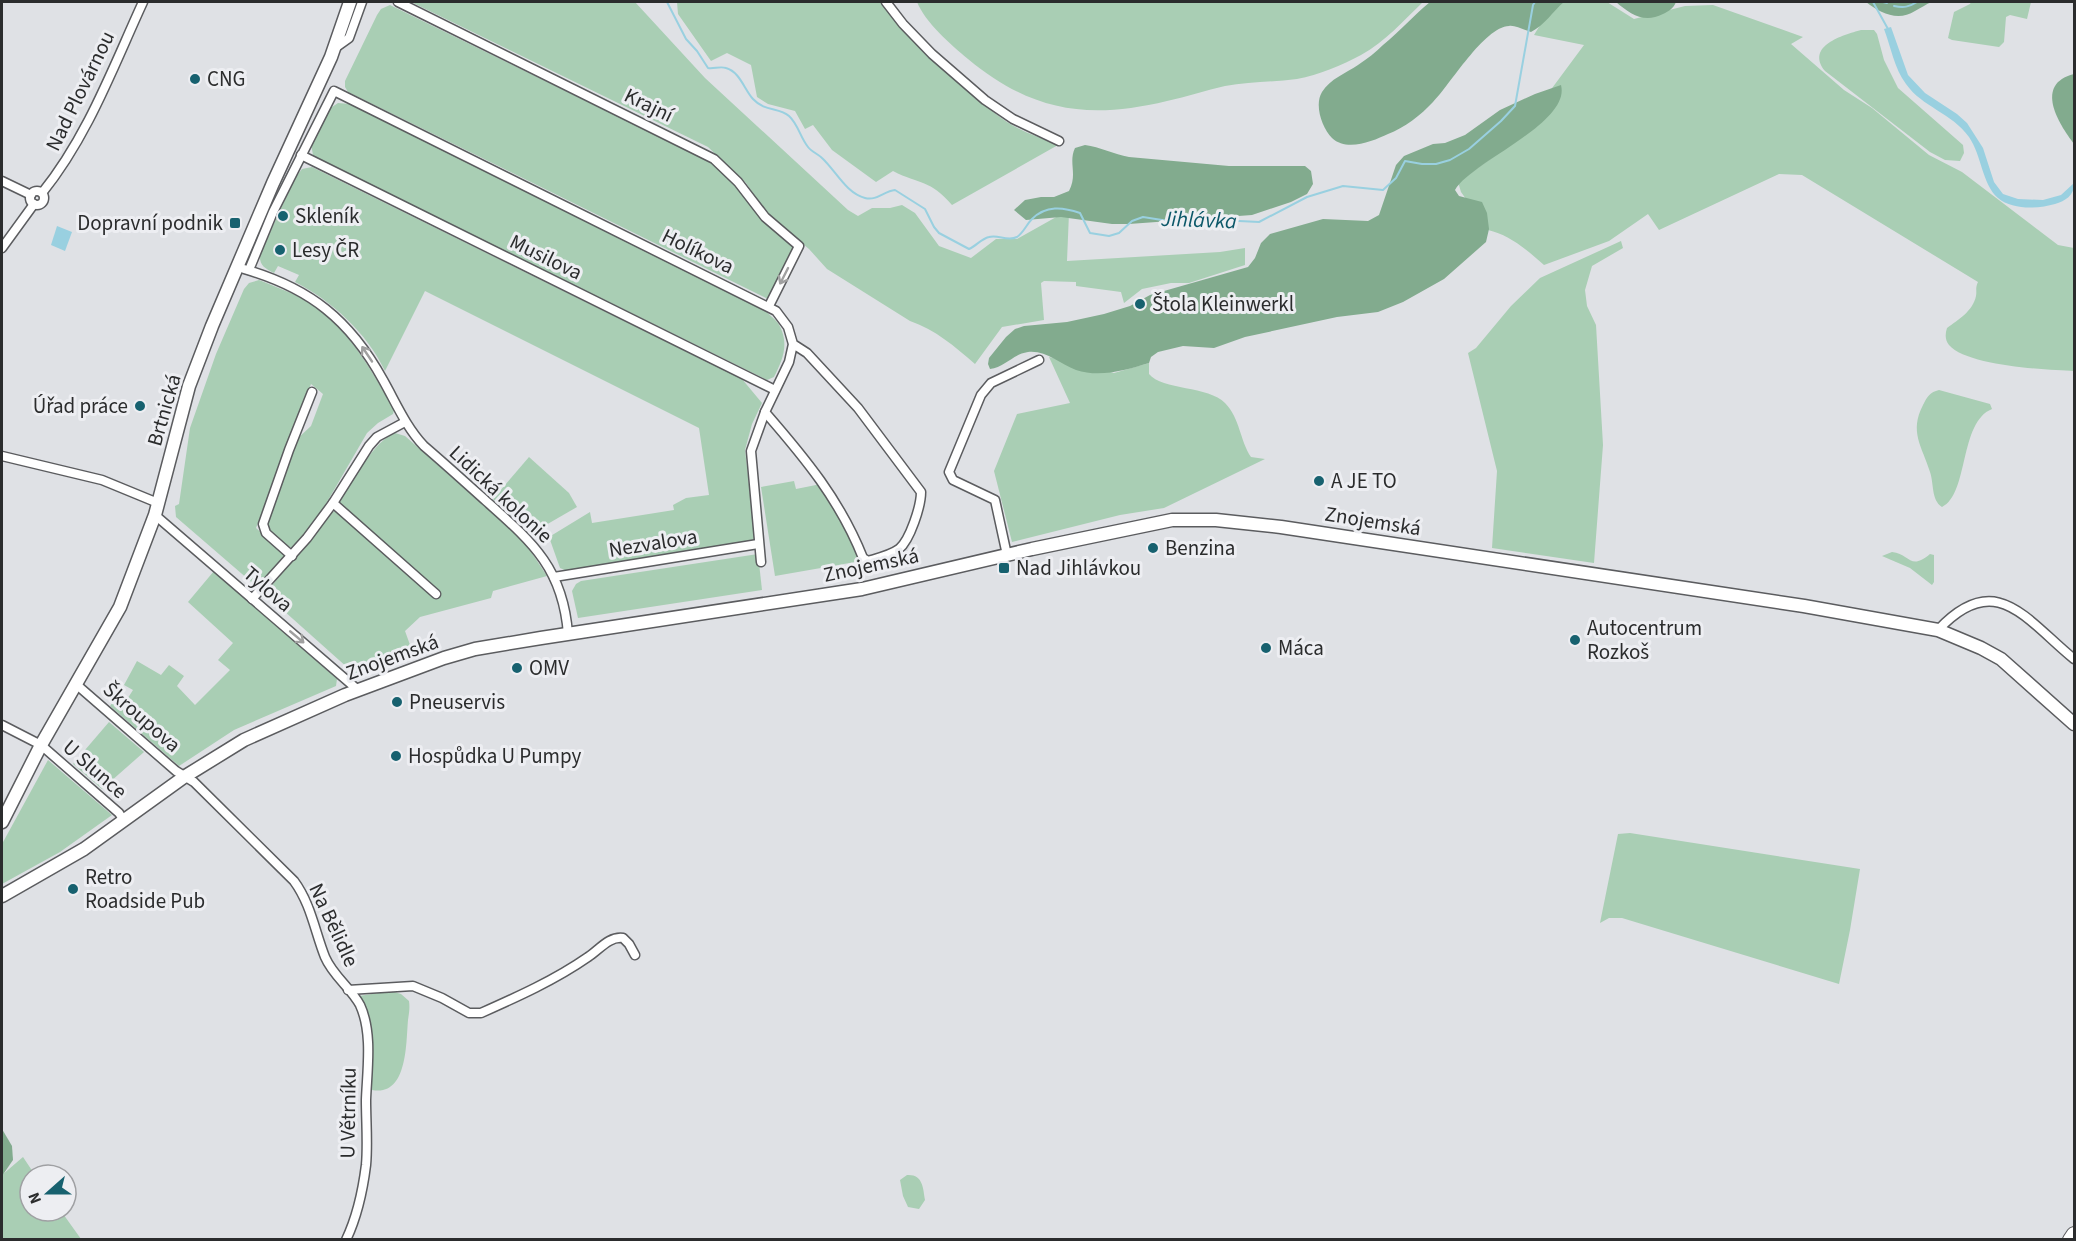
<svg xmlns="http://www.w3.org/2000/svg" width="2076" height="1241" viewBox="0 0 2076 1241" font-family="'Source Sans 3',sans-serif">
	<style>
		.green { fill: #a9ceb4 }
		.forest { fill: #82ab8e }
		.water { fill: #99d0e0 }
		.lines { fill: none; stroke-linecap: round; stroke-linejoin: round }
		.stream { stroke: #99d0e0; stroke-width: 2 }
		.street-casing { stroke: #5b5c5f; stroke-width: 11 }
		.secondary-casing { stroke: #5b5c5f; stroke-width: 15 }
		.primary-casing { stroke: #5b5c5f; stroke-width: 16 }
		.street { stroke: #fff; stroke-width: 8 }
		.secondary { stroke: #fff; stroke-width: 12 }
		.primary { stroke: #fff; stroke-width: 14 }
		.oneway { stroke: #a0a0a0 }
		.poi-dot { fill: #17616f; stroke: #edeef2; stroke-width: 2 }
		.labels { text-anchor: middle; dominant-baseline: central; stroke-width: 6; stroke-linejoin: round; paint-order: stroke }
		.poi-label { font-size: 21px; fill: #2b2c2d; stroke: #edeef2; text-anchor: start }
		.street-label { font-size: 21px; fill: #2b2c2d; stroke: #edeef2 }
		.water-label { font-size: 22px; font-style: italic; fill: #0c5869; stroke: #edeef2 }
	</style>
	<rect width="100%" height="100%" fill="#dfe1e5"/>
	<!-- green -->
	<g class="green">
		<path d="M411,2h224l70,76 143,132 10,6 14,-8h18l12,-3 13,8 24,33 32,12 25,-19h21l41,-23 11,-3 -2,48 153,-9 25,-4v17l-56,18h-18l-29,6 -18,14 -3,-11 -45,-6v-4l-32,-1 -3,2 3,37 -42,7 -27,37c-21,-18 -39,-34 -65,-43l-83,-52 -18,-20 -41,-34 -22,-32 -38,-36z"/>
		<path d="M677,2h204c34,40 83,90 126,120 15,10 34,16 51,23l-106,60c-22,-26 -32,-20 -59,-34l-17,11 -44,-32 -19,-25 -8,4 -10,-18 -27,-7 -11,-7 -6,-32 -24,-12 -16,8 -33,-47z"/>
		<path d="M917,2h506c-19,18 -38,40 -62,53 -19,10 -42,20 -64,24 -24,3 -49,3 -72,7 -19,4 -38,11 -58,15 -79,19 -135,11 -199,-42 -17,-14 -43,-37 -51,-57z"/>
		<path d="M1554,2h53l27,17 51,-13 28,-1 90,32 -12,7 53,46 28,18 57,47 33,17 96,73 16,3v123c-27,-1 -107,-5 -125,-26 -4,-5 -4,-11 -2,-17 11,-8 26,-17 29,-32 1,-6 -1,-8 2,-14l-176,-107 -23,-1 -120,56 -11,-16 -39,27 -65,24c-17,-15 -34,-30 -56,-35l-27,-38 -3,-10 52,-37 74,-100 -50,-10z"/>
		<polygon points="1971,2 2031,2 2027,19 2010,15 2006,17 2004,42 1999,47 1952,40 1948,38 1954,12 1970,4"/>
		<polygon points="390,5 711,162 743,192 763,221 795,247 770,300 348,92 345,87 345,81 377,15 381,9"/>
		<path d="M1861,30h13l3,4 7,26 14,28 65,57 1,8 -4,8 -15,-1 -15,-8 -105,-81c-20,-25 18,-36 36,-41z"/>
		<path d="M338,103l12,1 415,206c3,4 9,8 13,13 12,20 5,36 -4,54l-7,3 -450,-222 -4,-3 -2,-11 18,-35z"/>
		<path d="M312,167l430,212 20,24 -10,21 -7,26 10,87 -4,6 -184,28 -7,-3 -11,-31 41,-25 2,11 82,-13 -1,-5 13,-7 23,-3 -10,-67 -274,-137 -40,80c-18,-38 -53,-70 -90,-89l4,-7 -21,-9 -4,7c-9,-5 -15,-7 -14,-19l35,-76 7,-9z"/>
		<polygon points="1621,241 1623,248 1592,266 1585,290 1587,306 1596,325 1603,445 1594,563 1492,548 1497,471 1468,353 1476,348 1511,306 1540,278"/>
		<path d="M259,280c14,6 29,11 42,18 45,24 69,70 93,112l-1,4 -15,9 -11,10 -44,76 -26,37 -4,2c-11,-3 -23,-14 -26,-26l29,-82 15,-14 12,-32 -12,-10 -55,144 28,25 1,6 -24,27h-5l-80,-69 -1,-11 4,-2 11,-76 26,-74 28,-65 5,-6z"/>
		<path d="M1049,357l65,16 35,-10v11c13,16 60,12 76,29 15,15 15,38 26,54l14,2 -101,49 -44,7 -108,27 -18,-71 23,-57 53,-11z"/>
		<path d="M1939,390l51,14 2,5c-33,13 -23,85 -50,98 -11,-7 -8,-24 -12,-35 -8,-26 -21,-40 -7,-67 4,-8 7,-13 16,-15z"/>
		<path d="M395,433l10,3 119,105 23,35 -54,15 -2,7 -71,19 -15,14 9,25 -56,21 -93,-83 66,-81 4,-2 99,86 6,-2 -100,-91 -1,-4c10,-16 38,-62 56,-67z"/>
		<polygon points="529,457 569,493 577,507 532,533 493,499"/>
		<polygon points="794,481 796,489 821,484 836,510 861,561 775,576 761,487"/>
		<path d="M1892,552c18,2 18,19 38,2l4,1v27l-2,3 -22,-17 -28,-12z"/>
		<polygon points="758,554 762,590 578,618 572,591 576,584 581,581"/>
		<polygon points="214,571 337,679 336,686 234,730 179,766 110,706 117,696 126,701 133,690 124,685 137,661 161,675 169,665 184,676 177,686 195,705 230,670 218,660 233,643 188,602"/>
		<polygon points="109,722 144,752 102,789 73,764"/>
		<polygon points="48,760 112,815 60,852 2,884 2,844"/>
		<polygon points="1630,833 1860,869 1850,930 1839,984 1622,918 1609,918 1600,923 1618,834"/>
		<path d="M391,991l10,3 8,7c1,7 0,12 -1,19 -2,22 0,77 -36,70l-3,-6 -3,-53 -7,-35z"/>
		<polygon points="23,1157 35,1175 30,1175 30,1211 61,1211 81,1239 2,1240 2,1175"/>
		<path d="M907,1175c16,-1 16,13 18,25l-6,9 -11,-2 -5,-11 -3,-16z"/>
	</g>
	<!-- forest -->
	<g class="forest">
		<path d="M1430,2h134c-12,10 -19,23 -33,30 -7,-2 -16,-7 -22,-6 -25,1 -59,59 -76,76 -12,13 -29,26 -45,32 -15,7 -41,18 -56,4 -10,-10 -18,-33 -10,-46 8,-13 24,-19 36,-27 9,-6 18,-13 25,-20 17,-14 31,-30 47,-43z"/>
		<path d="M1616,2h60c-3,7 -7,9 -13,12 -19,10 -33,0 -47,-12z"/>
		<path d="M1866,2h66c-6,2 -11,6 -17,9 -17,11 -35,2 -49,-9z"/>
		<path d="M2074,74v70c-16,-21 -40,-60 0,-70z"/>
		<path d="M1561,85c10,38 -90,77 -106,105l4,6 23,6 5,11 2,16 -3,13 -42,37 -41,23 -25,10 -41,5 -92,20 -31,11 -31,-2 -25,6 -7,5 -2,6c-23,7 -49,15 -73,7 -16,-6 -30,-20 -48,-18 -15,2 -23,15 -38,17l-2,-5 1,-6 17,-21 9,-8 9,-3 43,-4 37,-8 26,-8 20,-11 98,-28 7,-9 6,-15 9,-9 53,-15 45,2 11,-6 17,-50 8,-9 29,-12 12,-1 20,-8 35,-25 35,-16z"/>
		<path d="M1085,145c15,2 29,9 44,12l100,9h76l6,5 2,13 -6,10 -16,8 -39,13 -123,9h-17l-51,-7 -35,3 -12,-10 11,-10 16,-3h13l15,-6c9,-17 -1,-28 6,-43z"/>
		<polygon points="2,1129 12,1146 13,1160 2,1176"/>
	</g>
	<!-- water -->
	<g class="water">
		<path d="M1891,27l17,48 17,18 32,21 10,9 16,25 11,34 9,12 15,5 25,1 18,-5 13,-12c1,11 -8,18 -19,21 -17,5 -43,6 -57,-6 -16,-14 -16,-42 -29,-61 -17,-24 -47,-30 -63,-53 -12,-16 -15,-37 -22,-55z"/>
		<polygon points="57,226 72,232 65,251 51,245"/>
	</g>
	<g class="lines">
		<!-- stream -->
		<g class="stream">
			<path d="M667,2l19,37 11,12 11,17c6,1 12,-2 18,0 14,4 18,21 27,31 12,13 26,8 36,17 9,8 11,21 19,31 4,5 10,7 14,11 14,13 24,35 43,40 12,3 19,-7 30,-8l30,19 9,18 5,6 30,16c7,-3 12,-10 20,-12 9,-3 18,5 28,0 7,-5 9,-12 15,-18 14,-14 31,-12 48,-6l10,20 19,3 10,-3 13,-12 11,-4 38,6 38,-3 40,2 48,-25 36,-11 40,4 13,-12 9,-17 17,3h14l14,-4 19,-11 32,-28 14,-15 18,-101 2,-3"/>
			<polyline points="1873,2 1888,29"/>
			<polyline points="1883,2 1887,3"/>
			<path d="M1894,6c10,2 15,1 23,-4"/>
		</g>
		<!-- street casing -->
		<g class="street-casing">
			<g id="street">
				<polyline points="398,2 714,159 738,182 765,217 799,246 769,306"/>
				<polyline points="886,2 903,24 932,54 985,100 1013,119 1059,141"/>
				<polyline points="335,48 349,38 362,2"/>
				<polyline points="301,155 775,390"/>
				<polyline points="2,181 31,195"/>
				<circle cx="37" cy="198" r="7"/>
				<path d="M42,193c46,-57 71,-126 101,-191"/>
				<polyline points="2,248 34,204"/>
				<path d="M244,269c66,19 106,51 139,111 13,23 23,47 41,66 21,18 42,37 62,55 46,41 77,67 82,133"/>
				<path d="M249,270l24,-58 61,-121 442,220 12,16 5,17 14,9 51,55 63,84c0,14 -11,48 -22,57 -8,6 -21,9 -31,12l-5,-3c-23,-58 -58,-100 -98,-146l24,-50 4,-18"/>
				<polyline points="2,456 102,480 158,503"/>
				<polyline points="333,503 436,594"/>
				<polyline points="155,515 358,690"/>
				<polyline points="1007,555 995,500 953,480 949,472 981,395 991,383 1039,360"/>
				<polyline points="292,556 266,533 263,524 289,450 312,392"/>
				<polyline points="761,562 751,451 765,412"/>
				<polyline points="554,577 758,544"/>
				<polyline points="252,599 307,538 333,503 369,446 377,437 405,422"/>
				<path d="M1938,630c58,-62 88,-10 136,29"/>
				<path d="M77,685l99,86 18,11 100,99c17,23 21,51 31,76 8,19 26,31 35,48 13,28 7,66 6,95 0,22 2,44 0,65 -3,24 -9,52 -20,75"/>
				<polyline points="2,725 41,745 119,813 124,821"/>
				<path d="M348,990l65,-4 29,12 27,15h12c36,-16 74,-33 107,-56 11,-7 21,-21 35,-19l6,6 6,11"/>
			</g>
		</g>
		<!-- secondary casing -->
		<g class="secondary-casing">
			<g id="secondary">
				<polyline points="2,822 41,745 120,607 155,515 189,386 212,326 273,183 331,57 350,2"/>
				<polyline points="2,896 84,849 184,777 244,740 345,695 444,658 475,649 541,638 862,589 1032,549 1172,520 1216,520 1281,527 1804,606 1938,630 1981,648 2001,659 2074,724"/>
			</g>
		</g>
		<!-- primary casing -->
		<g class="primary-casing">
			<polyline id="primary" points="2070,1240 2074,1234"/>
		</g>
		<!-- street -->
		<use href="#street" class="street"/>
		<!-- secondary -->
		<use href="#secondary" class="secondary"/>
		<!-- primary -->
		<use href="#primary" class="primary"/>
	</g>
	<!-- one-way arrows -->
	<defs><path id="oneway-shaft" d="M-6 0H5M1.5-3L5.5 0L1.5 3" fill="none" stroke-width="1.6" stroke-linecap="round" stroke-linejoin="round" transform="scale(1.5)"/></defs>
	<g class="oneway">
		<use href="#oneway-shaft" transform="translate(784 276) rotate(117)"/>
		<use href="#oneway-shaft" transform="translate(367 354) rotate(-124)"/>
		<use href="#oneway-shaft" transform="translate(297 637) rotate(40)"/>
	</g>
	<!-- markers -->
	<g class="poi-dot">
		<circle cx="195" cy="79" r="6"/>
		<circle cx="283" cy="216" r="6"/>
		<rect x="229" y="217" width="12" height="12" rx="3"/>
		<circle cx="280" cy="250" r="6"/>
		<circle cx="1140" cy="304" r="6"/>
		<circle cx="140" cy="406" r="6"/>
		<circle cx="1319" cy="481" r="6"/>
		<circle cx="1153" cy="548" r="6"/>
		<rect x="998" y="562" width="12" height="12" rx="3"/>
		<circle cx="1575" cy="640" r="6"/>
		<circle cx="1266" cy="648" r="6"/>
		<circle cx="517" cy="668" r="6"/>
		<circle cx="397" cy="702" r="6"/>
		<circle cx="396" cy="756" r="6"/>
		<circle cx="73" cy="889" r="6"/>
	</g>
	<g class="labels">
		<!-- poi labels -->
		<g class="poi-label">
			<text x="207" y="79">CNG</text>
			<text x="295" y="216">Skleník</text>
			<text x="223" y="223" text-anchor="end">Dopravní podnik</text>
			<text x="292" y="250">Lesy ČR</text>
			<text x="1152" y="304">Štola Kleinwerkl</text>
			<text x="128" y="406" text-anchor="end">Úřad práce</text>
			<text x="1331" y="481">A JE TO</text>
			<text x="1165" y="548">Benzina</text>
			<text x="1016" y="568">Nad Jihlávkou</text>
			<text x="1587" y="628">Autocentrum<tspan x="1587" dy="24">Rozkoš</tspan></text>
			<text x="1278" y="648">Máca</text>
			<text x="529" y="668">OMV</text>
			<text x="409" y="702">Pneuservis</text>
			<text x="408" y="756">Hospůdka U Pumpy</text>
			<text x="85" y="877">Retro<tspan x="85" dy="24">Roadside Pub</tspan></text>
		</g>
		<!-- street labels -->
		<g class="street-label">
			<text transform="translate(80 91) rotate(-64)">Nad Plovárnou</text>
			<text transform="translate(649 105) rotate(26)">Krajní</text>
			<text transform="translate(698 251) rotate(26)">Holíkova</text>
			<text transform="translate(546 257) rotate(26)">Musilova</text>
			<text transform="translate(164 410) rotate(-74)">Brtnická</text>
			<text transform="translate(501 494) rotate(43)">Lidická kolonie</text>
			<text transform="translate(1373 521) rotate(9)">Znojemská</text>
			<text transform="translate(653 543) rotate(-9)">Nezvalova</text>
			<text transform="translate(871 565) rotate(-12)">Znojemská</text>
			<text transform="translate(268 589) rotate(41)">Tylova</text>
			<text transform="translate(392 657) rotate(-20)">Znojemská</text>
			<text transform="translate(142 717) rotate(41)">Škroupova</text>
			<text transform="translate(95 769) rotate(41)">U Slunce</text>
			<text transform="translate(334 925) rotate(65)">Na Bělidle</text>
			<text transform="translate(348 1113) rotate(-89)">U Větrníku</text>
		</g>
		<!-- water labels -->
		<g class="water-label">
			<text transform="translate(1199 220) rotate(2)">Jihlávka</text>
		</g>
	</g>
	<!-- border -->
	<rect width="2076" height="1241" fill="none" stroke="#2b2c2d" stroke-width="6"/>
	<!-- north arrow -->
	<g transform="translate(48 1193) rotate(249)"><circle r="28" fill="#edeef2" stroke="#9fa0a3" stroke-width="1.5"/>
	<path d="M0-4.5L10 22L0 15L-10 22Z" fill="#17616f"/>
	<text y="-9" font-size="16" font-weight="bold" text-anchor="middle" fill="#2b2c2d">N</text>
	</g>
</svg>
